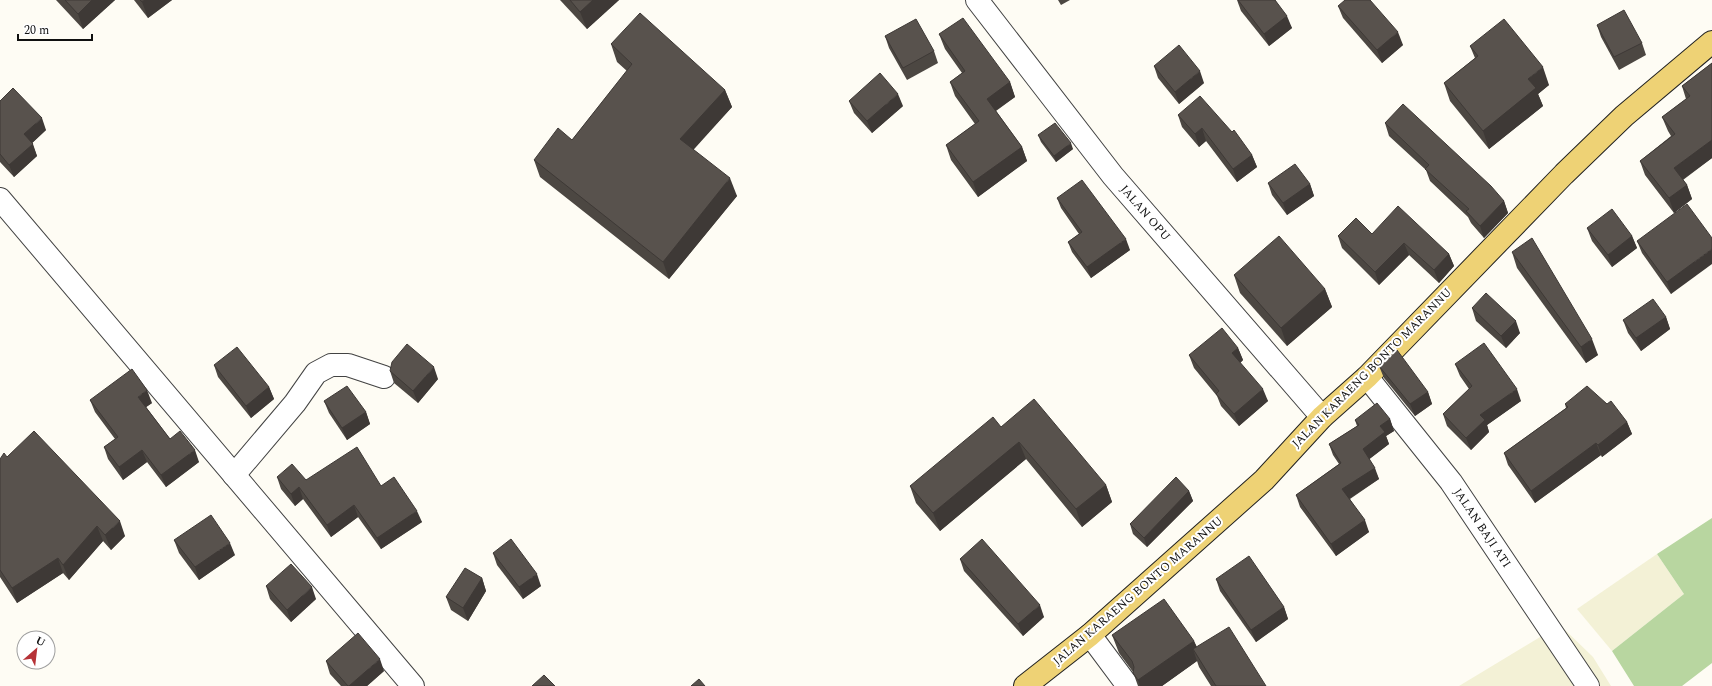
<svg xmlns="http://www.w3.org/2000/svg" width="1712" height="686" viewBox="0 0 1712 686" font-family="Spectral,serif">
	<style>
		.farmland { fill: #f3f1d6 }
		.forest { fill: #b8d6a0 }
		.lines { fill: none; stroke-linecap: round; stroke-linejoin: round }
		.minor-casing { stroke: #434343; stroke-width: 24 }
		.major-casing { stroke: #212121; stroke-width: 24 }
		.minor { stroke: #fff; stroke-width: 22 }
		.major { stroke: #eed275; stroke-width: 22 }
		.wall { fill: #4c4742 }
		.shaded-wall { fill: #3e3936 }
		.building { fill: #58524d; stroke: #3e3936 }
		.labels { text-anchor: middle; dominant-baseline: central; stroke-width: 4; stroke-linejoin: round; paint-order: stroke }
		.street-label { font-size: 12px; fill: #101010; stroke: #fff }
	</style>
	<rect width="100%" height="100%" fill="#fefcf4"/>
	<!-- farmland -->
	<g class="farmland">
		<polygon points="1657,554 1684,594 1612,651 1577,609"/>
		<polygon points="1560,625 1593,657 1611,686 1459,686"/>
	</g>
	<!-- forest -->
	<polygon class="forest" points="1712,518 1712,663 1682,686 1634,686 1612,651 1684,594 1657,554"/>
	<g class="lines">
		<!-- minor casing -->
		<g class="minor-casing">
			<g id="minor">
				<polyline points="977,0 1113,176 1322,417"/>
				<polyline points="0,199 413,686"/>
				<polyline points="1367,377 1451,482 1588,686"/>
				<polyline points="234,475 295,403 316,373 331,365 348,365 384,377"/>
				<polyline points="1090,635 1128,686"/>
			</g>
		</g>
		<!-- major casing -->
		<g class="major-casing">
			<polyline id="major" points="1025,686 1090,635 1264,480 1322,417 1367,377 1564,174 1624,116 1712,42"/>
		</g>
		<!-- minor -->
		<use href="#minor" class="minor"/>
		<!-- major -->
		<use href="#major" class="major"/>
	</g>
	<!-- wall -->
	<g class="wall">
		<polygon points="56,0 115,0 83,29"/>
		<polygon points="134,0 172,0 148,18"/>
		<polygon points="560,0 619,0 587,29"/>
		<polygon points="1058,0 1070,0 1061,5"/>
		<polygon points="1237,0 1275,0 1292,28 1269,46 1241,11"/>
		<polygon points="1338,6 1403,45 1382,63 1343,18"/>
		<polygon points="1597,25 1642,43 1646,55 1619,70 1601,37"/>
		<polygon points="939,34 1010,82 1015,97 996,111 1022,147 1027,161 978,197 951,160 946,145 975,124 955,96 950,82 962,73 945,49"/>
		<polygon points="885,36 934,51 938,63 907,80 889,48"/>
		<polygon points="611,44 725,90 732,107 693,149 737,196 669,279 540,177 534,160 572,140 627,71 617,62"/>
		<polygon points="1470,46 1549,85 1538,94 1543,106 1489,149 1450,101 1444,83 1475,58"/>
		<polygon points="1712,63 1712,158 1683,180 1687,185 1692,199 1674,213 1645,175 1640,161 1671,136 1668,131 1662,117 1686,99 1682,86"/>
		<polygon points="1154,66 1204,83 1179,104 1158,78"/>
		<polygon points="0,101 46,130 32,143 37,156 14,177 0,162"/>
		<polygon points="849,101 903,106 872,133 854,113"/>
		<polygon points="1178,115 1252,155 1257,167 1237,182 1206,141 1199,147 1182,127"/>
		<polygon points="1385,123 1504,201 1508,213 1484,238 1471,223 1468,217 1430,181 1426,170 1389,136"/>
		<polygon points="1038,135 1073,149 1056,162 1041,142"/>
		<polygon points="1268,183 1310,184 1314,196 1287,215 1272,195"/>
		<polygon points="1057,198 1130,250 1091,278 1072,252 1068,242 1079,234 1061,208"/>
		<polygon points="1587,228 1632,236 1637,248 1612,267 1592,241"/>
		<polygon points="1372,234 1449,254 1454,266 1439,283 1409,255 1379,285 1342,248 1338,236"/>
		<polygon points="1712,238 1671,294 1642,253 1637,241"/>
		<polygon points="1512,252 1598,355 1586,363 1517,268"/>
		<polygon points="1234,275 1325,289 1332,307 1287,346 1240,293"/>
		<polygon points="1472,308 1520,333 1506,348 1476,321"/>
		<polygon points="1666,317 1670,329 1641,351 1628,333 1623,320"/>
		<polygon points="1238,348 1243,360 1240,363 1268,401 1239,426 1221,406 1217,396 1194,368 1189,355"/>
		<polygon points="1455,364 1521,401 1487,425 1489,432 1471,450 1447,426 1443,414 1469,389 1460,376"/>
		<polygon points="214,365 269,387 274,399 251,418 218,377"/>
		<polygon points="1379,366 1428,392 1432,404 1415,416 1384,378"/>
		<polygon points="390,371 438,379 418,403 394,383"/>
		<polygon points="90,400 152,403 146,407 170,439 199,462 166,487 147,462 123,480 108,459 104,447 115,439 95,412"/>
		<polygon points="324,401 366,412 370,424 347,440 329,413"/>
		<polygon points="1565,404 1607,404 1627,422 1632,434 1602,457 1601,455 1535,503 1508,465 1504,453 1566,408"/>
		<polygon points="1390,419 1394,431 1386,436 1389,444 1369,459 1379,479 1350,499 1369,532 1336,556 1300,507 1296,495 1339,464 1333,455 1329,444 1357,426 1355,420"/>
		<polygon points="1001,427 1106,485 1112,502 1082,527 1026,459 940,531 916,503 910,486"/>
		<polygon points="7,457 125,536 111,550 103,541 69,580 63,573 17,603 0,577 0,459"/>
		<polygon points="277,477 381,486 422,522 381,549 358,517 331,537 303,499 295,506 281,489"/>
		<polygon points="1189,491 1193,501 1147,547 1133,534 1130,524"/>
		<polygon points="174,540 235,555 199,580 179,553"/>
		<polygon points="493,553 541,586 523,599 497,565"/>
		<polygon points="960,559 1044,617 1023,636 964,571"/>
		<polygon points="482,578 486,591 468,621 451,610 446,597"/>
		<polygon points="1216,579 1284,607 1288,619 1256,642 1220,591"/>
		<polygon points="266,586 316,599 291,622 270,599"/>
		<polygon points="1112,635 1194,641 1197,647 1266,686 1211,686 1199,667 1197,661 1162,686 1138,686 1133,672 1119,653"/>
		<polygon points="326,661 384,671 367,686 341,686 330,674"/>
	</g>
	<!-- shaded-wall -->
	<g class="shaded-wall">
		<polygon points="92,0 115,0 83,29 78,14"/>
		<polygon points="145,0 172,0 148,18 142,2"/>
		<polygon points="593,0 619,0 587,29 580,12"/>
		<polygon points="1287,16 1292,28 1269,46 1264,34"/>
		<polygon points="1398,32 1403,45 1382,63 1377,50"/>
		<polygon points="1543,67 1549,85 1538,94 1543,106 1489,149 1483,131 1528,79"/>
		<polygon points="1200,71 1204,83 1179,104 1175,92"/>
		<polygon points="1010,82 1015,97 992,113 987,99"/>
		<polygon points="725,90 732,107 687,157 680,139"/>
		<polygon points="898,94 903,106 872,133 867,121"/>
		<polygon points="42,118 46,130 29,146 24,134"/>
		<polygon points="1202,128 1206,141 1199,147 1195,134"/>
		<polygon points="1712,140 1712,158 1679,182 1674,168"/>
		<polygon points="1071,143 1073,149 1056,162 1054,156"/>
		<polygon points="33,144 37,156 14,177 9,165"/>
		<polygon points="1022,147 1027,161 978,197 973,182"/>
		<polygon points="1252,155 1257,167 1237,182 1233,169"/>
		<polygon points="730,178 737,196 669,279 663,262"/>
		<polygon points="1310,184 1314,196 1287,215 1283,203"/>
		<polygon points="1687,185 1692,199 1674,213 1669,198"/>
		<polygon points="1504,201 1508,213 1484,238 1480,226"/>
		<polygon points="1632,236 1637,248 1612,267 1608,255"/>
		<polygon points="1126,239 1130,250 1091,278 1087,267"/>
		<polygon points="1404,243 1409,255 1379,285 1375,272"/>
		<polygon points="1712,249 1712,264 1671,294 1667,282"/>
		<polygon points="1449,254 1454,266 1439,283 1434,270"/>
		<polygon points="1325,289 1332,307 1287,346 1281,328"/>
		<polygon points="1666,317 1670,329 1641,351 1636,338"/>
		<polygon points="1516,321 1520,333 1506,348 1501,336"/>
		<polygon points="1592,339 1598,355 1586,363 1581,347"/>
		<polygon points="1238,348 1243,360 1237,366 1232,353"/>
		<polygon points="434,367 438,379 418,403 413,391"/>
		<polygon points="269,387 274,399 251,418 246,406"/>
		<polygon points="1263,389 1268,401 1239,426 1234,414"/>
		<polygon points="1517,389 1521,401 1487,425 1489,432 1471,450 1466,438 1480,415"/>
		<polygon points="147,390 152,403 142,410 138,397"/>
		<polygon points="1428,392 1432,404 1415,416 1410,404"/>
		<polygon points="366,412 370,424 347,440 342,428"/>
		<polygon points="1390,419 1394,431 1386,436 1389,444 1367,461 1363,449 1380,426"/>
		<polygon points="1627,422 1632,434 1602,457 1598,445"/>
		<polygon points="1019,442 1026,459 940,531 933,513"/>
		<polygon points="1596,443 1601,455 1535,503 1531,491"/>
		<polygon points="142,450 147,462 123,480 119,467"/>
		<polygon points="195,450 199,462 166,487 161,475"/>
		<polygon points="1375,468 1379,479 1347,500 1342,489"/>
		<polygon points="1106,485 1112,502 1082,527 1076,509"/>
		<polygon points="299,487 303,499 295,506 291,494"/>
		<polygon points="1189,491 1193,501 1147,547 1144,538"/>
		<polygon points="354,505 358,517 331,537 327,525"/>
		<polygon points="417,511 422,522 381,549 377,538"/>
		<polygon points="1365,520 1369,532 1336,556 1331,544"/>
		<polygon points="120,521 125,536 111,550 105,535"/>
		<polygon points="97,526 103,541 69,580 63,565"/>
		<polygon points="230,543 235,555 199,580 195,567"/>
		<polygon points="58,558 63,573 17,603 12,588"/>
		<polygon points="537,574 541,586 523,599 519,587"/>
		<polygon points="482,578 486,591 468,621 463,608"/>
		<polygon points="312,587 316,599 291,622 287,610"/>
		<polygon points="1040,605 1044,617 1023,636 1018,624"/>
		<polygon points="1284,607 1288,619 1256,642 1251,630"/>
		<polygon points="1194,641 1201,658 1193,649 1197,661 1162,686 1140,686 1138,680"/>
		<polygon points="380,659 384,671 367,686 349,686"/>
	</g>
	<!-- building -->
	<g class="building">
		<polygon points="65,0 92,0 78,14"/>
		<polygon points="140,0 145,0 142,2"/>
		<polygon points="570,0 593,0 580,12"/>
		<polygon points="1238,0 1275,0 1287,16 1264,34"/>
		<polygon points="1345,0 1370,0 1398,32 1377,50 1338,6"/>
		<polygon points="1624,10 1642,43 1614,57 1597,25"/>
		<polygon points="640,13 725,90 680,139 730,178 663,262 534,160 558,128 572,140 632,64 611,44"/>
		<polygon points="963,18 1010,82 987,99 1022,147 973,182 946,145 979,121 950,82 965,71 939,34"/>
		<polygon points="916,19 934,51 903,68 885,36"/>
		<polygon points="1504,19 1543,67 1528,79 1536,88 1483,131 1444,83 1478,56 1470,46"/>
		<polygon points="1179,45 1200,71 1175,92 1154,66"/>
		<polygon points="1712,63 1712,140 1674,168 1687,185 1669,198 1640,161 1675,134 1662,117 1690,96 1682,86"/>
		<polygon points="880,73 898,94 867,121 849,101"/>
		<polygon points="13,88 42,118 24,134 33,144 9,165 0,154 0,101"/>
		<polygon points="1200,96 1232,132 1234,130 1252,155 1233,169 1202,128 1195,134 1178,115"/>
		<polygon points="1403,104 1491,186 1504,201 1480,226 1466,211 1469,209 1425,169 1429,165 1385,123"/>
		<polygon points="1055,123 1071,143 1054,156 1038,135"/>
		<polygon points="1295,164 1310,184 1283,203 1268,183"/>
		<polygon points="1082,180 1126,239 1087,267 1068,242 1082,232 1057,198"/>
		<polygon points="1687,204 1712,238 1712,249 1667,282 1637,241"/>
		<polygon points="1398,206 1449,254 1434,270 1404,243 1375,272 1338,236 1356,218 1372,234"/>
		<polygon points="1612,209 1632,236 1608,255 1587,228"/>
		<polygon points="1279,236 1325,289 1281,328 1234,275"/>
		<polygon points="1532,238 1592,339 1581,347 1512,252"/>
		<polygon points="1486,293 1516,321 1501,336 1472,308"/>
		<polygon points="1653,299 1666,317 1636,338 1623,320"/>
		<polygon points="1222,328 1238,348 1232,353 1263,389 1234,414 1216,394 1219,391 1189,355"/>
		<polygon points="1484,343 1517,389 1480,415 1485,420 1466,438 1443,414 1472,386 1455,364"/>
		<polygon points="407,344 434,367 413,391 390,371 392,362"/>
		<polygon points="237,347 269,387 246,406 214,365"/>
		<polygon points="1397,350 1428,392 1410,404 1379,366"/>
		<polygon points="132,369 147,390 138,397 170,439 180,431 195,450 161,475 142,450 119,467 104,447 118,437 90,400"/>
		<polygon points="347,386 366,412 342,428 324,401"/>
		<polygon points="1587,386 1607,404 1611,401 1627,422 1598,445 1596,443 1531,491 1504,453 1568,407 1565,404"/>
		<polygon points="1034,399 1106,485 1076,509 1019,442 933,513 910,486 993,417 1001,427"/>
		<polygon points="1377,403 1390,419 1380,426 1385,432 1363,449 1375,468 1342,489 1365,520 1331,544 1296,495 1341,463 1329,444 1359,425 1355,420"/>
		<polygon points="34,431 120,521 105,535 97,526 63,565 58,558 12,588 0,570 0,459 4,453 7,457"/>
		<polygon points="357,447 381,486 394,477 417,511 377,538 354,505 327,525 299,487 291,494 277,477 292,464 306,480"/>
		<polygon points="1176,477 1189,491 1144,538 1130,524"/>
		<polygon points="211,515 230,543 195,567 174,540"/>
		<polygon points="511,539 537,574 519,587 493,553"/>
		<polygon points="982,539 1040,605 1018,624 960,559"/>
		<polygon points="1249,556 1284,607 1251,630 1216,579"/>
		<polygon points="291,564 312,587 287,610 266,586"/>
		<polygon points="465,568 482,578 463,608 446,597"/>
		<polygon points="1164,599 1194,641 1138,680 1133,673 1134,667 1132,661 1112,635"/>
		<polygon points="1229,627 1266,686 1216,686 1193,649"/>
		<polygon points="358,633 380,659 349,686 348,686 326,661"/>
		<polygon points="544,675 555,686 532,686"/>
		<polygon points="699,679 705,686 691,686"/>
	</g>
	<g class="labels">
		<!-- street labels -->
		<g class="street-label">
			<text transform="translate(1145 213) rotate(49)">JALAN OPU</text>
			<text transform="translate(1372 368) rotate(-45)">JALAN KARAENG BONTO MARANNU</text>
			<text transform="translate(1482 528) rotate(56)">JALAN BAJI ATI</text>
			<text transform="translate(1138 591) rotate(-41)">JALAN KARAENG BONTO MARANNU</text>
		</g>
	</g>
	<!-- north arrow -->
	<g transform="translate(36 650) rotate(28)"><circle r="19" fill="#ffffff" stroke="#9f9f9f"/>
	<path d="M0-3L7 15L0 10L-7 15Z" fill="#b63237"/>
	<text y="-6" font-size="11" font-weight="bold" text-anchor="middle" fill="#101010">U</text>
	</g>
	<!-- scale -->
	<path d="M18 34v6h74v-6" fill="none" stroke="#101010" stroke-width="2"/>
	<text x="24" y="34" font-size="12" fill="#101010" stroke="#ffffff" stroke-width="3" paint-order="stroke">20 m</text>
</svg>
